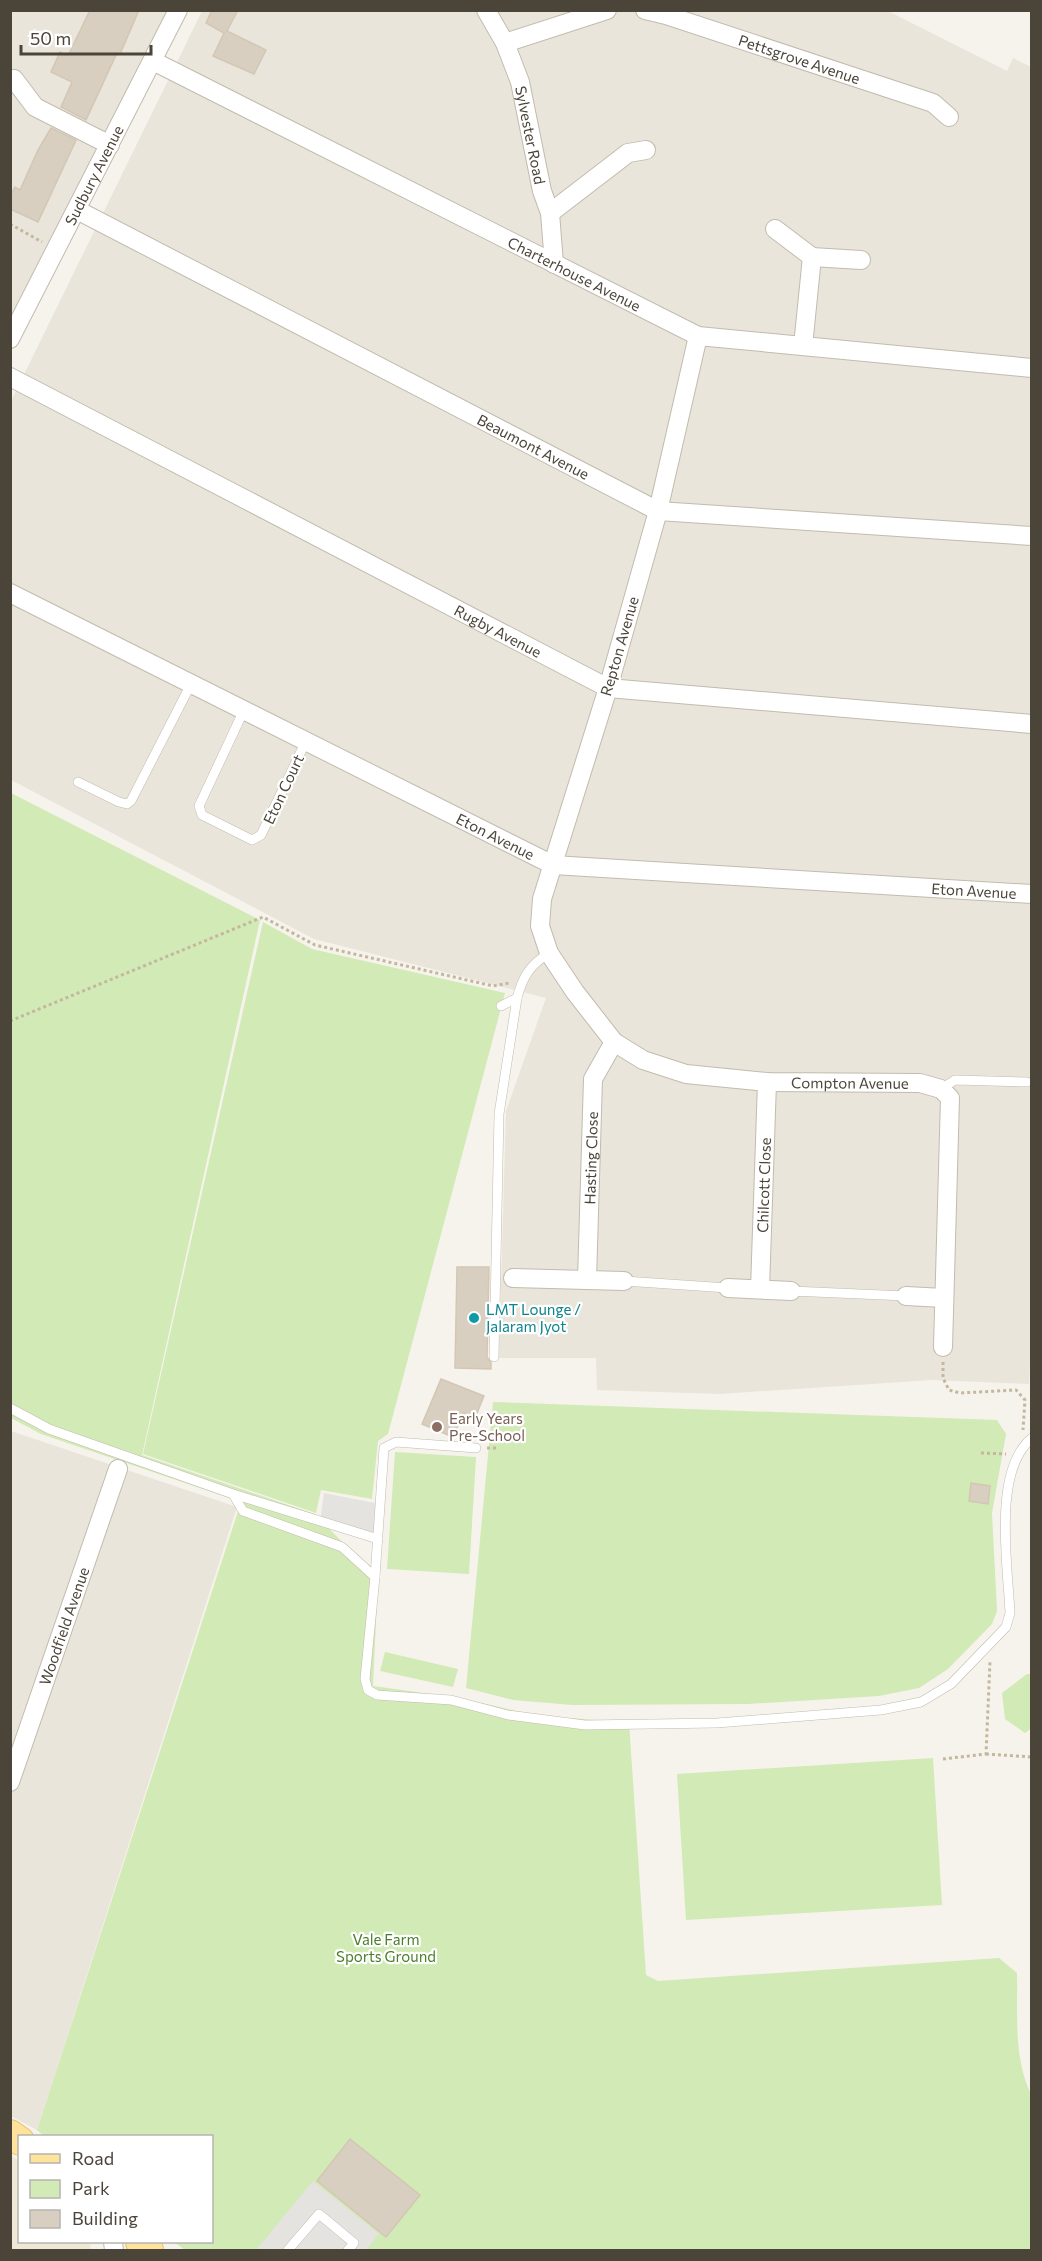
<svg xmlns="http://www.w3.org/2000/svg" width="1042" height="2261" viewBox="0 0 1042 2261" font-family="Commissioner,sans-serif">
	<style>
		.residential { fill: #eae5da }
		.education { fill: #efe8d6 }
		.green { fill: #d2eab5 }
		.parking { fill: #e5e3e0 }
		.building { fill: #d8cfc1; stroke: #d3c7b4; stroke-width: 1.5 }
		.lines { fill: none; stroke-linecap: round; stroke-linejoin: round }
		.lane-casing { stroke: #c2bbae; stroke-width: 10 }
		.street-casing { stroke: #c2bbae; stroke-width: 20 }
		.primary-casing { stroke: #e6c16a; stroke-width: 30 }
		.path { stroke: #c4b79f; stroke-width: 3; stroke-dasharray: 3 3; stroke-linecap: butt }
		.lane { stroke: #fff; stroke-width: 9 }
		.street { stroke: #fff; stroke-width: 18 }
		.primary { stroke: #ffe39c; stroke-width: 28 }
		.culture-dot { fill: #0f9aa8; stroke: #fff; stroke-width: 2 }
		.education-dot { fill: #8d6e63; stroke: #fff; stroke-width: 2 }
		.labels { text-anchor: middle; dominant-baseline: central; stroke-width: 4.5; stroke-linejoin: round; paint-order: stroke }
		.street-label { font-size: 15px; fill: #4b4439; stroke: #fff }
		.culture-label { font-size: 15px; fill: #0d838f; stroke: #fff; text-anchor: start }
		.education-label { font-size: 15px; fill: #785e54; stroke: #fff; text-anchor: start }
		.park-label { font-size: 15px; fill: #4a7f2a; stroke: #fff }
	</style>
	<rect width="100%" height="100%" fill="#f6f3ec"/>
	<!-- residential -->
	<g class="residential">
		<polygon points="11,11 167,11 11,323"/>
		<polygon points="202,11 888,11 1007,71 1013,58 1031,67 1032,1320 1029,1384 932,1380 720,1394 597,1390 596,1358 499,1358 506,1111 546,998 314,939 11,780 10,403"/>
		<polygon points="11,1431 237,1507 37,2130 11,2116"/>
	</g>
	<!-- education -->
	<polygon class="education" points="10,2155 19,2161 20,2242 90,2242 91,2250 11,2250"/>
	<!-- green -->
	<g class="green">
		<path d="M11,793l249,127 -118,535 173,59 63,65 -5,107 87,12 78,18 91,6 17,253 12,6 341,-23 18,15c1,40 -4,84 14,121v156h-846l-11,-8h38v-106h-168l-7,-6 204,-628 -200,-68 -30,-16z"/>
		<polygon points="263,922 312,949 505,993 388,1434 378,1441 372,1499 321,1490 316,1513 143,1454"/>
		<polygon points="493,1402 997,1420 1006,1434 992,1513 997,1611 992,1624 948,1669 919,1688 879,1696 748,1704 572,1705 513,1700 466,1688"/>
		<polygon points="395,1452 476,1457 469,1574 387,1569"/>
		<polygon points="385,1652 458,1669 453,1687 380,1671"/>
		<polygon points="1027,1674 1031,1674 1032,1728 1025,1733 1005,1719 1002,1693"/>
		<polygon points="933,1758 942,1905 686,1920 677,1774"/>
	</g>
	<!-- parking -->
	<g class="parking">
		<polygon points="324,1493 380,1504 378,1539 320,1521"/>
		<polygon points="313,2181 379,2234 366,2250 256,2250"/>
	</g>
	<!-- building -->
	<g class="building">
		<polygon points="90,10 139,10 120,54 117,53 86,120 61,107 72,82 51,72 60,52 68,56"/>
		<polygon points="212,10 238,10 227,31 266,50 254,74 213,56 224,33 206,23"/>
		<polygon points="51,128 76,140 38,222 10,209 10,196 15,187 20,190 38,150"/>
		<polygon points="457,1267 489,1267 487,1357 491,1363 491,1369 455,1368"/>
		<polygon points="441,1379 484,1396 475,1418 463,1413 453,1437 422,1424"/>
		<polygon points="971,1483 990,1486 988,1504 969,1501"/>
		<polygon points="350,2139 420,2195 386,2237 317,2181"/>
	</g>
	<g class="lines">
		<!-- lane casing -->
		<g class="lane-casing">
			<g id="lane">
				<polyline points="244,710 199,806 202,815 252,840 261,835 306,741"/>
				<polyline points="78,782 119,802 127,804 131,801 191,684"/>
				<polyline points="501,1006 517,998"/>
				<polyline points="941,1089 955,1080 1027,1082"/>
				<polyline points="624,1281 728,1288"/>
				<polyline points="791,1291 906,1296"/>
				<path d="M494,1357l5,-243 18,-116c6,-22 13,-33 32,-45"/>
				<polyline points="10,1408 49,1429 233,1494 378,1539"/>
				<path d="M476,1448l-80,-6 -12,6 -9,129 -10,102 3,11 9,5 74,5 57,15 77,10 132,-2 164,-13 40,-8 30,-18 55,-57 4,-14c-2,-46 -18,-143 22,-175"/>
				<polyline points="233,1494 243,1511 342,1547 375,1577"/>
				<polyline points="288,2250 319,2214 354,2243 348,2250"/>
			</g>
		</g>
		<!-- street casing -->
		<g class="street-casing">
			<g id="street">
				<path id="s1" d="M486,10l19,33 15,39 22,109 8,22 4,51"/>
				<path id="s2" d="M645,10l21,5 267,88 16,14"/>
				<polyline points="505,43 607,10"/>
				<path id="s3" d="M153,61l545,275 334,32"/>
				<polyline points="14,79 35,107 110,145"/>
				<path id="s4" d="M77,210l581,301 374,25"/>
				<polyline points="550,213 628,153 646,150"/>
				<polyline points="775,229 812,257 861,260"/>
				<path id="s5" d="M698,336l-40,175 -50,177 -66,211 -2,27 9,27 26,39 39,50 29,18 43,14 81,8 153,1 21,6 9,9 -7,249"/>
				<path id="s6" d="M10,339l168,-329"/>
				<polyline points="803,346 812,257"/>
				<path id="s7" d="M10,377l598,311 424,36"/>
				<path id="s8" d="M10,593l543,272 479,29"/>
				<path id="s9" d="M513,1278l74,2 6,-201 21,-37"/>
				<polyline points="587,1280 624,1281"/>
				<polyline points="728,1288 791,1291"/>
				<path id="s10" d="M760,1289l7,-207"/>
				<polyline points="906,1296 944,1298"/>
				<path id="s11" d="M10,1782l108,-313"/>
				<polyline points="113,2242 114,2250"/>
			</g>
		</g>
		<!-- primary casing -->
		<g class="primary-casing">
			<g id="primary">
				<polyline points="10,2134 20,2141"/>
				<polyline points="140,2242 149,2250"/>
			</g>
		</g>
		<!-- path -->
		<g class="path">
			<polyline points="10,224 42,242"/>
			<polyline points="10,1021 263,917 315,945 493,986 509,983"/>
			<polyline points="943,1362 943,1378 949,1390 960,1393 1016,1390 1025,1400 1023,1430"/>
			<polyline points="487,1448 496,1448"/>
			<polyline points="981,1453 1006,1454"/>
			<polyline points="986,1754 1032,1757"/>
			<polyline points="943,1759 986,1754 990,1662"/>
		</g>
		<!-- lane -->
		<use href="#lane" class="lane"/>
		<!-- street -->
		<use href="#street" class="street"/>
		<!-- primary -->
		<use href="#primary" class="primary"/>
	</g>
	<!-- markers -->
	<circle class="culture-dot" cx="474" cy="1318" r="6"/>
	<circle class="education-dot" cx="437" cy="1427" r="6"/>
	<g class="labels">
		<!-- street labels -->
		<g class="street-label">
			<text stroke="none"><textPath href="#s2" startOffset="162">Pettsgrove Avenue</textPath></text>
			<text stroke="none"><textPath href="#s1" startOffset="134">Sylvester Road</textPath></text>
			<text stroke="none"><textPath href="#s6" startOffset="184">Sudbury Avenue</textPath></text>
			<text stroke="none"><textPath href="#s3" startOffset="472">Charterhouse Avenue</textPath></text>
			<text stroke="none"><textPath href="#s4" startOffset="514">Beaumont Avenue</textPath></text>
			<text stroke="none"><textPath href="#s7" startOffset="550">Rugby Avenue</textPath></text>
			<text transform="translate(619 646) rotate(-74)">Repton Avenue</text>
			<text transform="translate(283 789) rotate(-65)">Eton Court</text>
			<text stroke="none"><textPath href="#s8" startOffset="543">Eton Avenue</textPath></text>
			<text stroke="none"><textPath href="#s8" startOffset="1029">Eton Avenue</textPath></text>
			<text stroke="none"><textPath href="#s5" startOffset="994">Compton Avenue</textPath></text>
			<text stroke="none"><textPath href="#s9" startOffset="196">Hasting Close</textPath></text>
			<text stroke="none"><textPath href="#s10" startOffset="104">Chilcott Close</textPath></text>
			<text stroke="none"><textPath href="#s11" startOffset="165">Woodfield Avenue</textPath></text>
		</g>
		<!-- culture labels -->
		<g class="culture-label">
			<text x="486" y="1309">LMT Lounge /<tspan x="486" dy="17">Jalaram Jyot</tspan></text>
		</g>
		<!-- education labels -->
		<g class="education-label">
			<text x="449" y="1418">Early Years<tspan x="449" dy="17">Pre-School</tspan></text>
		</g>
		<!-- park labels -->
		<g class="park-label">
			<text x="386" y="1939">Vale Farm<tspan x="386" dy="17">Sports Ground</tspan></text>
		</g>
	</g>
	<!-- border -->
	<rect width="1042" height="2261" fill="none" stroke="#4b4439" stroke-width="24"/>
	<!-- legend -->
	<rect x="18" y="2135" width="195" height="108" fill="#ffffff" stroke="#b7b4b0" stroke-width="1.5"/>
	<rect x="30" y="2154" width="30" height="9" fill="#ffe39c" stroke="#b7b4b0" stroke-width="1.5"/>
	<text x="72" y="2165" font-size="18" fill="#4b4439">Road</text>
	<rect x="30" y="2180" width="30" height="18" fill="#d2eab5" stroke="#b7b4b0" stroke-width="1.5"/>
	<text x="72" y="2195" font-size="18" fill="#4b4439">Park</text>
	<rect x="30" y="2210" width="30" height="18" fill="#d8cfc1" stroke="#b7b4b0" stroke-width="1.5"/>
	<text x="72" y="2225" font-size="18" fill="#4b4439">Building</text>
	<!-- scale -->
	<path d="M21 45v9h130v-9" fill="none" stroke="#4b4439" stroke-width="3"/>
	<text x="30" y="45" font-size="18" fill="#4b4439" stroke="#ffffff" stroke-width="4.5" paint-order="stroke">50 m</text>
</svg>
